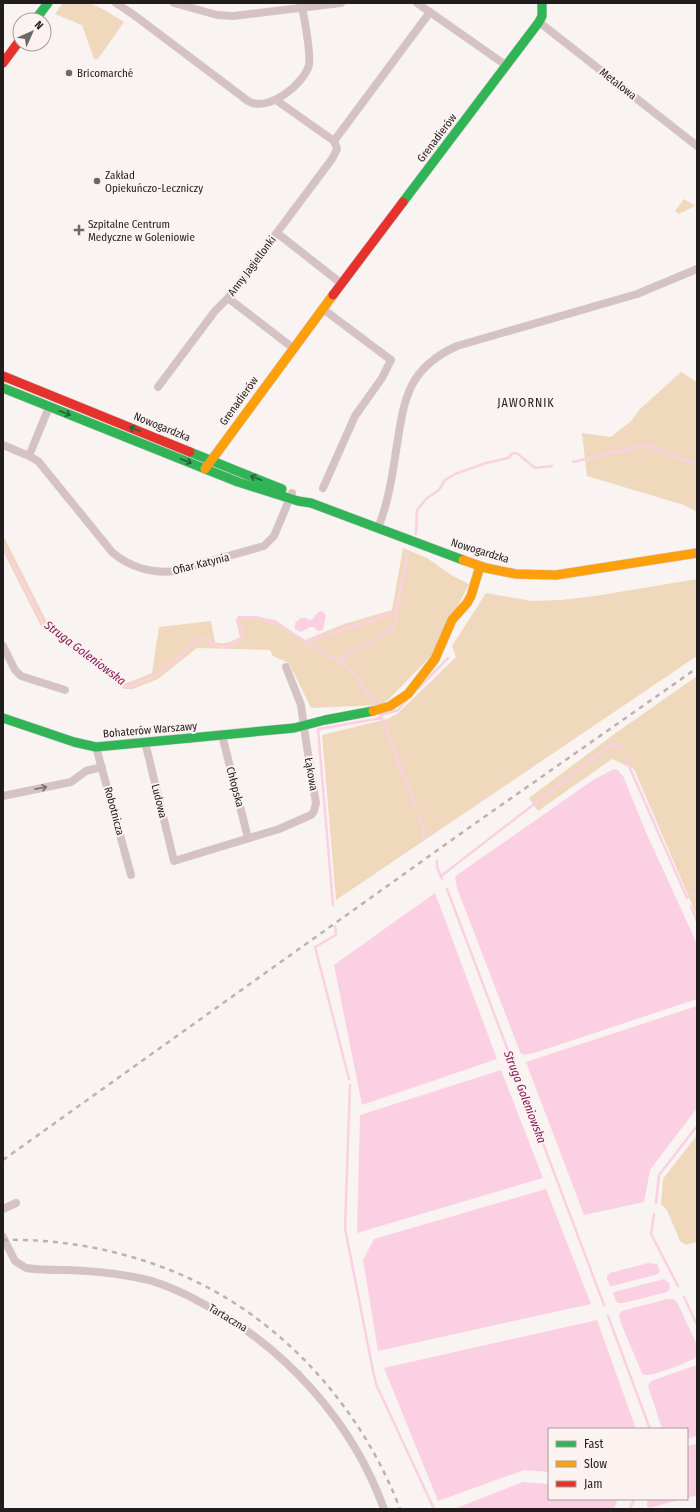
<svg xmlns="http://www.w3.org/2000/svg" width="700" height="1512" viewBox="0 0 700 1512" font-family="'Fira Sans Condensed',sans-serif">
	<style>
		.green { fill: #f0d8bc }
		.water { fill: #fbd0e3 }
		.lines { fill: none; stroke-linecap: round; stroke-linejoin: round }
		.stream { stroke: #fbd0e3; stroke-width: 2.5 }
		.street-casing { stroke: #d1cdcc; stroke-width: 8 }
		.fast-casing { stroke: #d1cdcc; stroke-width: 10 }
		.slow-casing { stroke: #d1cdcc; stroke-width: 10 }
		.jam-casing { stroke: #d1cdcc; stroke-width: 10 }
		.street { stroke: #d6c1c3; stroke-width: 7 }
		.fast { stroke: #30b455; stroke-width: 9 }
		.slow { stroke: #ff9f0a; stroke-width: 9 }
		.jam { stroke: #e5322d; stroke-width: 9 }
		.rail { stroke: #bfb1b2; stroke-width: 2.5; stroke-dasharray: 5 5; stroke-linecap: butt }
		.oneway { stroke: #276136 }
		.oneway2 { stroke: #7b6f70 }
		.poi-dot { fill: #6c6867; stroke: #fcf2ef; stroke-width: 1.5 }
		.labels { text-anchor: middle; dominant-baseline: central; stroke-width: 4; stroke-linejoin: round; paint-order: stroke }
		.poi-label { font-size: 11px; fill: #201d1c; stroke: #fcf2ef; text-anchor: start }
		.street-label { font-size: 11px; fill: #201d1c; stroke: #fcf2ef }
		.neighbourhood-label { font-size: 12px; letter-spacing: 1px; fill: #201d1c; stroke: #fcf2ef }
		.water-label { font-size: 12px; font-style: italic; fill: #851759; stroke: #fcf2ef }
	</style>
	<rect width="100%" height="100%" fill="#f9f3f2"/>
	<!-- green -->
	<g class="green">
		<polygon points="63,3 89,3 101,8 124,22 98,59 94,59 82,25 55,14"/>
		<polygon points="684,199 695,206 679,214 675,211"/>
		<polygon points="681,372 697,382 697,512 684,505 587,476 582,433 611,437 631,421 640,409"/>
		<path d="M3,535l45,89 24,20 55,39 25,-10 7,-46 52,-6 4,21c9,3 17,0 25,-5l-4,-16 2,-5h16l21,4 30,20 39,-16 48,-14 11,-62 24,10 24,17 18,9 -35,69 -45,46 -9,6 -69,3 -22,-45 -16,-7 -3,-6 -73,-2 -39,31 -25,10h-9l-83,-63 -38,-75z"/>
		<polygon points="697,579 697,656 336,900 322,735 387,719 397,714 456,657 452,646 486,593 532,601 561,600 595,596"/>
		<polygon points="697,676 697,916 634,769 612,759 538,811 529,798 613,735"/>
		<polygon points="697,1135 697,1242 686,1245 680,1241 667,1210 661,1204 663,1179"/>
	</g>
	<!-- water -->
	<g class="water">
		<path d="M322,611l4,4 -3,15 -5,1 -4,-4h-4l-9,5 -6,-3v-6l6,-5h5l3,2 4,-1c3,-4 4,-7 9,-8z"/>
		<polygon points="614,769 618,770 623,776 645,830 697,944 697,999 534,1053 523,1055 520,1052 457,888 455,877 457,875 593,780"/>
		<polygon points="435,893 497,1059 362,1105 334,965"/>
		<polygon points="697,1006 697,1108 650,1170 644,1202 584,1215 526,1062"/>
		<polygon points="501,1070 543,1178 357,1233 360,1115"/>
		<polygon points="546,1189 591,1304 378,1351 363,1260 374,1239"/>
		<polygon points="648,1263 657,1264 660,1271 658,1274 613,1286 610,1286 607,1280 607,1276 610,1273"/>
		<polygon points="664,1279 669,1283 670,1288 667,1292 624,1303 618,1303 616,1301 613,1293 614,1292"/>
		<path d="M667,1299h6l4,3 20,43v11c-6,6 -40,18 -49,19 -4,0 -4,0 -6,-2l-20,-47 -3,-11 3,-4z"/>
		<polygon points="597,1320 636,1429 549,1429 549,1472 524,1470 438,1501 384,1368"/>
		<polygon points="697,1365 697,1436 687,1439 687,1429 662,1429 648,1386 651,1381"/>
		<polygon points="697,1444 697,1495 687,1498 687,1446"/>
		<polygon points="523,1482 549,1484 549,1499 618,1499 614,1509 454,1509"/>
		<polygon points="647,1499 682,1499 650,1508 647,1506"/>
	</g>
	<g class="lines">
		<!-- stream -->
		<g class="stream">
			<polyline points="573,462 646,445 697,465"/>
			<polyline points="416,534 417,510 427,498 439,490 445,480 455,474 486,463 508,458 513,453 518,454 535,468 552,466"/>
			<path d="M3,545l41,80 82,62 13,-4 18,-8 42,-36h6l14,8c6,-1 23,-3 23,-12 0,-5 -3,-11 -4,-16 4,-3 10,-2 15,-2 26,3 40,19 62,31 13,8 28,13 39,25 8,10 15,22 23,33"/>
			<polyline points="305,642 392,614"/>
			<polyline points="338,661 393,629 408,552"/>
			<polyline points="418,689 448,658"/>
			<polyline points="380,714 415,804"/>
			<polyline points="381,715 398,710 407,700"/>
			<polyline points="625,757 687,898"/>
			<polyline points="418,813 424,828 423,840"/>
			<polyline points="437,861 437,867 442,879"/>
			<polyline points="441,876 612,744 616,744 620,750"/>
			<polyline points="447,889 604,1305"/>
			<polyline points="687,897 697,892"/>
			<polyline points="333,905 318,729 382,718"/>
			<polyline points="691,906 697,921"/>
			<polyline points="335,926 336,935 315,947 349,1079"/>
			<polyline points="350,1085 345,1228 373,1371 376,1384 434,1509"/>
			<polyline points="656,1203 659,1175 697,1126"/>
			<polyline points="654,1214 651,1234 678,1286"/>
			<polyline points="684,1297 697,1325"/>
			<polyline points="608,1316 650,1429"/>
			<polyline points="630,1509 634,1499"/>
		</g>
		<!-- street casing -->
		<g class="street-casing">
			<g id="street">
				<path d="M116,3l18,12 114,86c20,12 56,-17 61,-36 2,-11 -5,-50 -8,-62"/>
				<polyline points="174,3 217,15 233,16 341,3"/>
				<polyline points="417,3 507,66"/>
				<polyline points="539,22 697,146"/>
				<polyline points="276,100 334,141"/>
				<polyline points="277,233 342,284"/>
				<polyline points="228,298 293,348"/>
				<polyline points="158,387 215,311 228,298 332,159 337,149 334,141 430,12"/>
				<path d="M3,445l26,11 9,5 74,91c17,15 40,22 63,19l89,-25 10,-10 18,-43"/>
				<polyline points="29,456 49,407"/>
				<polyline points="323,488 355,416 382,378 391,360 323,309"/>
				<path d="M378,528c10,-25 14,-50 18,-77 8,-50 10,-82 61,-105l180,-52 60,-25"/>
				<polyline points="3,646 15,670 21,676 65,690"/>
				<polyline points="222,735 248,838"/>
				<polyline points="145,742 174,861 279,829 311,815 314,811 316,803 306,741 301,705 286,667"/>
				<polyline points="96,747 131,875"/>
				<polyline points="3,796 71,782 86,771 102,767"/>
				<polyline points="3,1209 16,1203"/>
				<path d="M3,1237l12,24 11,7c13,2 26,2 39,2 29,1 60,4 87,11 19,6 38,15 55,25 80,43 146,117 177,203"/>
			</g>
		</g>
		<!-- fast casing -->
		<g class="fast-casing">
			<g id="fast">
				<polyline points="35,20 48,3"/>
				<polyline points="403,202 539,22 542,16 542,3"/>
				<polyline points="3,388 238,482 298,501 311,503 463,560"/>
				<polyline points="190,452 282,489"/>
				<polyline points="3,718 74,742 96,747 294,728 325,720 373,711"/>
			</g>
		</g>
		<!-- slow casing -->
		<g class="slow-casing">
			<g id="slow">
				<polyline points="205,469 333,295"/>
				<polyline points="463,560 486,568 516,574 556,575 697,553"/>
				<polyline points="373,711 390,706 408,694 435,659 452,620 467,603 471,596 480,566"/>
			</g>
		</g>
		<!-- jam casing -->
		<g class="jam-casing">
			<g id="jam">
				<polyline points="3,63 20,40"/>
				<polyline points="333,295 403,202"/>
				<polyline points="3,376 190,452"/>
			</g>
		</g>
		<!-- street -->
		<use href="#street" class="street"/>
		<!-- fast -->
		<use href="#fast" class="fast"/>
		<!-- slow -->
		<use href="#slow" class="slow"/>
		<!-- jam -->
		<use href="#jam" class="jam"/>
		<!-- rail -->
		<g class="rail">
			<polyline points="3,1160 470,827 697,668"/>
			<path d="M3,1240c75,-2 156,18 220,56 81,48 144,126 177,213"/>
		</g>
	</g>
	<!-- one-way arrows -->
	<defs><path id="oneway-shaft" d="M-6 0H5M1.5-3L5.5 0L1.5 3" fill="none" stroke-width="1.6" stroke-linecap="round" stroke-linejoin="round"/></defs>
	<g class="oneway">
		<use href="#oneway-shaft" transform="translate(65 413) rotate(22)"/>
		<use href="#oneway-shaft" transform="translate(135 429) rotate(-158)"/>
		<use href="#oneway-shaft" transform="translate(186 461) rotate(22)"/>
		<use href="#oneway-shaft" transform="translate(256 478) rotate(-158)"/>
	</g>
	<use class="oneway2" href="#oneway-shaft" transform="translate(41 788) rotate(-11)"/>
	<!-- markers -->
	<g class="poi-dot">
		<circle cx="69" cy="73" r="4"/>
		<circle cx="97" cy="181" r="4"/>
		<path d="M77 224h4v4h4v4h-4v4h-4v-4h-4v-4h4z"/>
	</g>
	<g class="labels">
		<!-- poi labels -->
		<g class="poi-label">
			<text x="77" y="73">Bricomarché</text>
			<text x="105" y="175">Zakład<tspan x="105" dy="13">Opiekuńczo-Leczniczy</tspan></text>
			<text x="88" y="224">Szpitalne Centrum<tspan x="88" dy="13">Medyczne w Goleniowie</tspan></text>
		</g>
		<!-- street labels -->
		<g class="street-label">
			<text transform="translate(618 84) rotate(38)">Metalowa</text>
			<text transform="translate(437 138) rotate(-53)">Grenadierów</text>
			<text transform="translate(252 266) rotate(-53)">Anny Jagiellonki</text>
			<text transform="translate(239 401) rotate(-54)">Grenadierów</text>
			<text transform="translate(162 427) rotate(22)">Nowogardzka</text>
			<text transform="translate(480 551) rotate(17)">Nowogardzka</text>
			<text transform="translate(201 564) rotate(-14)">Ofiar Katynia</text>
			<text transform="translate(150 730) rotate(-5)">Bohaterów Warszawy</text>
			<text transform="translate(311 774) rotate(80)">Łąkowa</text>
			<text transform="translate(235 787) rotate(75)">Chłopska</text>
			<text transform="translate(159 801) rotate(76)">Ludowa</text>
			<text transform="translate(114 811) rotate(75)">Robotnicza</text>
			<text transform="translate(228 1318) rotate(31)">Tartaczna</text>
		</g>
		<!-- neighbourhood labels -->
		<g class="neighbourhood-label">
			<text x="526" y="403">JAWORNIK</text>
		</g>
		<!-- water labels -->
		<g class="water-label">
			<text transform="translate(85 653) rotate(37)">Struga Goleniowska</text>
			<text transform="translate(525 1097) rotate(69)">Struga Goleniowska</text>
		</g>
	</g>
	<!-- border -->
	<rect width="700" height="1512" fill="none" stroke="#201d1c" stroke-width="8"/>
	<!-- legend -->
	<rect x="548" y="1428" width="140" height="72" fill="#fcf2ef" stroke="#a49d9b"/>
	<rect x="556" y="1441" width="20" height="6" fill="#30b455" stroke="#a49d9b"/>
	<text x="584" y="1448" font-size="12" fill="#201d1c">Fast</text>
	<rect x="556" y="1461" width="20" height="6" fill="#ff9f0a" stroke="#a49d9b"/>
	<text x="584" y="1468" font-size="12" fill="#201d1c">Slow</text>
	<rect x="556" y="1481" width="20" height="6" fill="#e5322d" stroke="#a49d9b"/>
	<text x="584" y="1488" font-size="12" fill="#201d1c">Jam</text>
	<!-- north arrow -->
	<g transform="translate(32 32) rotate(45)"><circle r="19" fill="#fcf2ef" stroke="#a49d9b"/>
	<path d="M0-3L7 15L0 10L-7 15Z" fill="#6c6867"/>
	<text y="-6" font-size="11" font-weight="bold" text-anchor="middle" fill="#201d1c">N</text>
	</g>
</svg>
